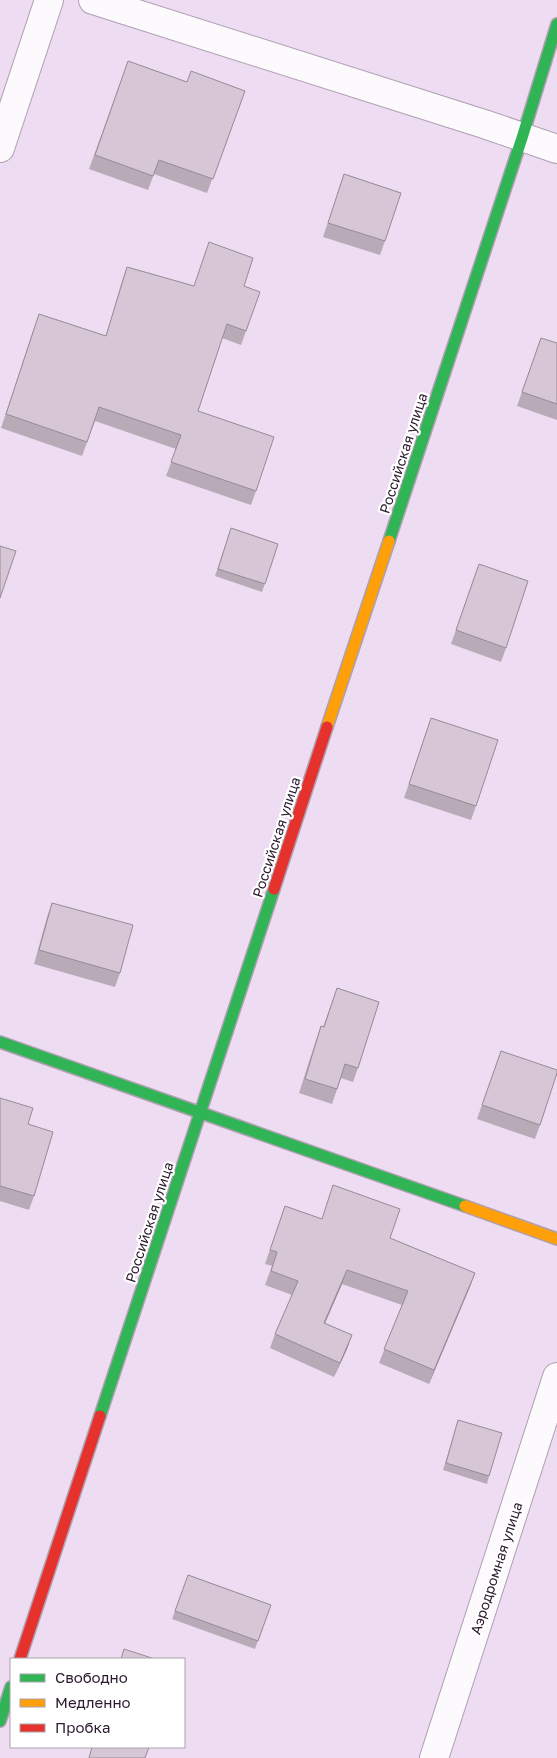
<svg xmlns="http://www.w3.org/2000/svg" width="557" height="1758" viewBox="0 0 557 1758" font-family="'Golos Text',sans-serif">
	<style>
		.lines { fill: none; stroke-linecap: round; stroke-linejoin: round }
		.street-casing { stroke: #ae9fb1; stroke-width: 30 }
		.fast-casing { stroke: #ae9fb1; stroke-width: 14 }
		.slow-casing { stroke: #ae9fb1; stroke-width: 14 }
		.jam-casing { stroke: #ae9fb1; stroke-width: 14 }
		.street { stroke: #fcfafd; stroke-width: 28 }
		.fast { stroke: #30b455; stroke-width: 11 }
		.slow { stroke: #ff9f0a; stroke-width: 11 }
		.jam { stroke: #e5322d; stroke-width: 11 }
		.wall { fill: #b9aab8 }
		.shaded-wall { fill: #968b96 }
		.building { fill: #d7c6d6; stroke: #968b96 }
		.labels { text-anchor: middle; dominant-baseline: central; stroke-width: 4.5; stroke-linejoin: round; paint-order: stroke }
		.street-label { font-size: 14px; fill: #2a1b2d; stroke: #fff }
	</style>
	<rect width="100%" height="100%" fill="#eedcf2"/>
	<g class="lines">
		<!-- street casing -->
		<g class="street-casing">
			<g id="street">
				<polyline points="93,0 484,124 557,149"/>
				<polyline points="0,148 49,0"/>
				<polyline points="434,1758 557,1377"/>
			</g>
		</g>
		<!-- fast casing -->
		<g class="fast-casing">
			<g id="fast">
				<polyline points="389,541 522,138 557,24"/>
				<polyline points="0,1042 465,1206"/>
				<polyline points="100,1416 274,889"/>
				<polyline points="0,1721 11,1687"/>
			</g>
		</g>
		<!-- slow casing -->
		<g class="slow-casing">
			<g id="slow">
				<polyline points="327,727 389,541"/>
				<polyline points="465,1206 557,1239"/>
			</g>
		</g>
		<!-- jam casing -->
		<g class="jam-casing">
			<g id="jam">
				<polyline points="274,889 327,727"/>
				<polyline points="20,1659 100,1416"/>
			</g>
		</g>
		<!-- street -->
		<use href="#street" class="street"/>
		<!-- fast -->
		<use href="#fast" class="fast"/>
		<!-- slow -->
		<use href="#slow" class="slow"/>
		<!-- jam -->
		<use href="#jam" class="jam"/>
	</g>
	<!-- wall -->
	<g class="wall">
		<polygon points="128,61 187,82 245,91 207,193 154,174 148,190 89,169"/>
		<polygon points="344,174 385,241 380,255 323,237"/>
		<polygon points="127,267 194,286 244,286 260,292 241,345 222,338 198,411 256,491 251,505 166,476 176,449 95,421 82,456 1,428 34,328 106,336 122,281"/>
		<polygon points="541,338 557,343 557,420 517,406"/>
		<polygon points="231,528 278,544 262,592 215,576"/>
		<polygon points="474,578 506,648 501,662 451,644"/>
		<polygon points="431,718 476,806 471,820 404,798"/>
		<polygon points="52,903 120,973 115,987 34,964 47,917"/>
		<polygon points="337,988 358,1068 353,1082 341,1078 332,1104 299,1093 316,1040 321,1026 323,1027"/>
		<polygon points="501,1051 540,1125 535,1139 477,1119"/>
		<polygon points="0,1098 28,1124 34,1196 29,1210 0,1201"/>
		<polygon points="285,1206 322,1219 390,1238 475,1273 429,1384 379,1363 402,1305 342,1284 325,1323 352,1335 347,1349 334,1377 270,1348 275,1334 292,1295 265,1285 272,1266 265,1264"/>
		<polygon points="458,1420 489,1476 487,1484 443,1470"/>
		<polygon points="188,1575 271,1605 255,1649 172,1619"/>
	</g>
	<!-- shaded-wall -->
	<g class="shaded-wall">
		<polygon points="347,1270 342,1284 319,1337 324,1323"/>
		<polygon points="475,1273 470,1287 429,1384 434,1370"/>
		<polygon points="352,1335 347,1349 334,1377"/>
	</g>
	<!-- building -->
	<g class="building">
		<polygon points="128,61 187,82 191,71 245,91 213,179 159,160 153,176 95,155"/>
		<polygon points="344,174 401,193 385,241 328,223"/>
		<polygon points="209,242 253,258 244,286 260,292 246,331 227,324 198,411 274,437 256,491 171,462 181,435 99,407 87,442 6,414 39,314 106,336 127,267 194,286"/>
		<polygon points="541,338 557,343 557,404 522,392"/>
		<polygon points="231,528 278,544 265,584 218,569"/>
		<polygon points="0,546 16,551 0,598"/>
		<polygon points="479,564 528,581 506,648 456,630"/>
		<polygon points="431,718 498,740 476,806 409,784"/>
		<polygon points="52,903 133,925 120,973 39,950"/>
		<polygon points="337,988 379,1002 358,1068 345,1064 337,1089 305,1079 321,1026 324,1027"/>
		<polygon points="501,1051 557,1070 557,1073 540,1125 482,1105"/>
		<polygon points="0,1098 33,1108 28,1124 53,1132 34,1196 0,1186"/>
		<polygon points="333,1185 400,1209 390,1238 475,1273 434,1370 384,1349 408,1291 347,1270 324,1323 352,1335 340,1363 275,1334 298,1281 271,1271 277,1252 270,1250 285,1206 322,1219"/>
		<polygon points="458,1420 502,1433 489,1476 446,1463"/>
		<polygon points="188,1575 271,1605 258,1641 175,1611"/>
		<polygon points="124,1649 155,1659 121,1659"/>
		<polygon points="92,1747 149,1747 145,1758 89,1758"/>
	</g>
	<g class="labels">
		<!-- street labels -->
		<g class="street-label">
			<text transform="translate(403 453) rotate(-72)">Российская улица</text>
			<text transform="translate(276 837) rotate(-72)">Российская улица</text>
			<text transform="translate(149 1222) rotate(-72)">Российская улица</text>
			<text transform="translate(496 1568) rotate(-72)">Аэродромная улица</text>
		</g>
	</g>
	<!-- legend -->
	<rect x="10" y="1658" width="175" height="90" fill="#ffffff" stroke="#aaa4ab"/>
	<rect x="20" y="1674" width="25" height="8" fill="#30b455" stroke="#aaa4ab"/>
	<text x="55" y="1683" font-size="15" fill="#2a1b2d">Свободно</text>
	<rect x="20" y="1699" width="25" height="8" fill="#ff9f0a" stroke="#aaa4ab"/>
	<text x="55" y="1708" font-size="15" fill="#2a1b2d">Медленно</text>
	<rect x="20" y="1724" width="25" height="8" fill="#e5322d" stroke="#aaa4ab"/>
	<text x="55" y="1733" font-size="15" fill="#2a1b2d">Пробка</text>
</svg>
